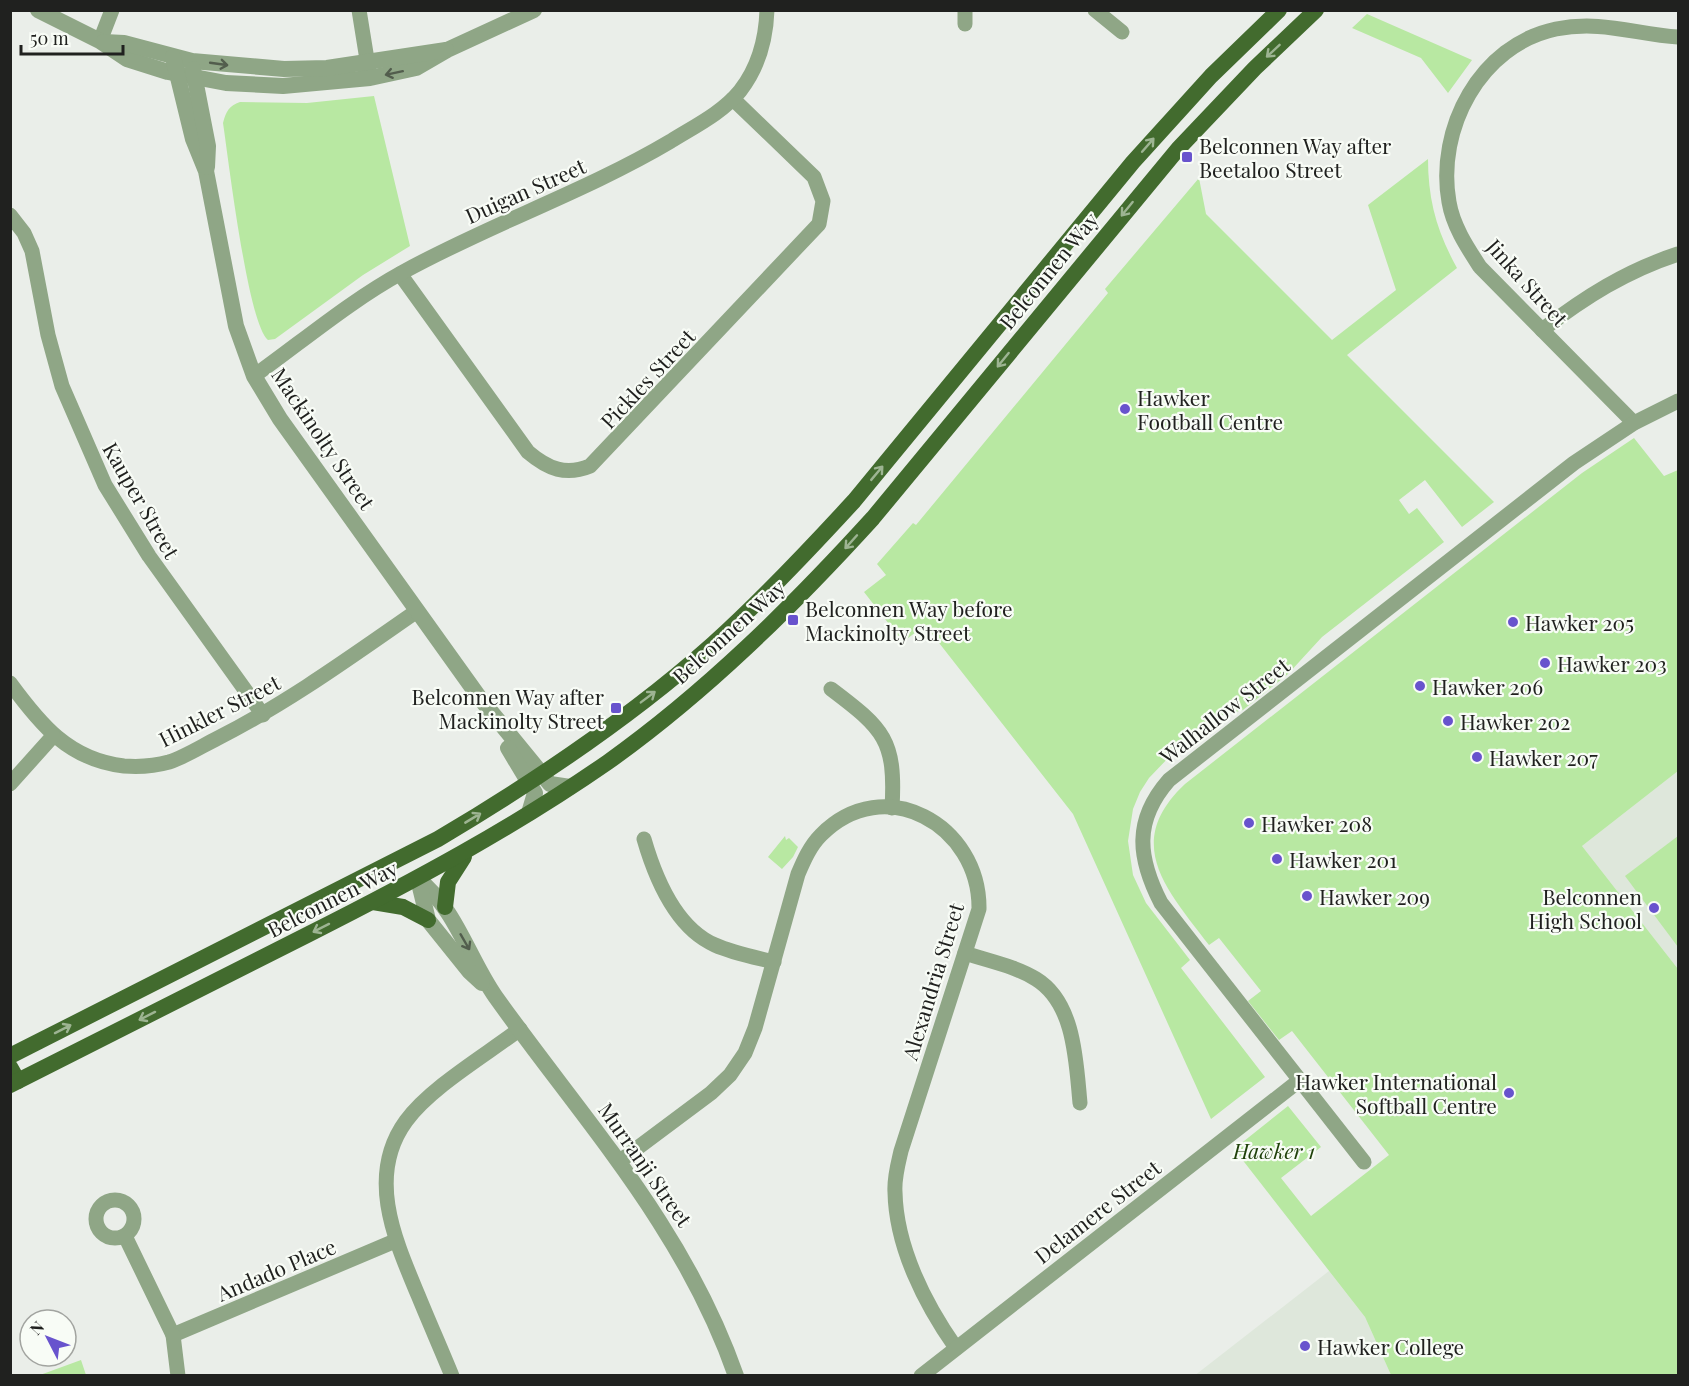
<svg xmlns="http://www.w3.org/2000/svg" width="1689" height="1386" viewBox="0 0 1689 1386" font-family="'Playfair Display',serif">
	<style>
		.built { fill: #dee7db }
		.green { fill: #b8e8a2 }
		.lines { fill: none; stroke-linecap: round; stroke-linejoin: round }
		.minor { stroke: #8fa686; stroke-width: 15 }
		.tertiary { stroke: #8fa686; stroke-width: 16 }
		.primary { stroke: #426b2e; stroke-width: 16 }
		.oneway { stroke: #9db492 }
		.oneway2 { stroke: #525d4d }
		.poi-dot { fill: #6853cd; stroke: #f8fcf6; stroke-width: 2 }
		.labels { text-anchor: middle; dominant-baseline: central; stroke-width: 4.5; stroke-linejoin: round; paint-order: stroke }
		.poi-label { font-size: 21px; fill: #20211f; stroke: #f8fcf6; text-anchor: start }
		.street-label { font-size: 21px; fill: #20211f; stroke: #f8fcf6 }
		.park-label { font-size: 21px; font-style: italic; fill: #1f410a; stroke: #f8fcf6 }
	</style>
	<rect width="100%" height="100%" fill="#eaeee9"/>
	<!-- built -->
	<g class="built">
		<polygon points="1678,771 1678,969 1582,846"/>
		<polygon points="1329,1271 1365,1317 1391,1375 1194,1376"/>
	</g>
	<!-- green -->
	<g class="green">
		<polygon points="1367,14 1472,60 1448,93 1421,58 1352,28"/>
		<path d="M374,96l36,150 -47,29 -88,64 -7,1c-20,-15 -40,-184 -45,-217 3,-12 6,-17 17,-21l67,1z"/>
		<path d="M1428,159c0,41 9,73 29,109l-110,87 147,147 -32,25 -37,-47 -26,20 10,14 8,-6 27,34 -122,95 -34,37 -45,36 -23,6 -49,39 -22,23 -9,14 -7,17 -5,32 5,34 13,28 44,57 -9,8 84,109 -54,42 -138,-305 -148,-189 -22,17 -39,-50 22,-17 -9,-11 36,-41 3,2 192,-232 -3,-4 94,-111 7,36 126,126 64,-50 -28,-85z"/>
		<path d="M1634,438l30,38 14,-6v301l-96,75 96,123v406h-287l-26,-58 -131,-168 54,-43 33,41 -40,31 30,38 78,-61 -97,-124 -13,9 -31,-39 13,-10 -42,-53 -10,7c-40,-53 -88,-101 -24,-161l397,-311z"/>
		<polygon points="785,836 786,840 789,838 798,847 793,857 782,869 768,857"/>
		<polygon points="1678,836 1678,947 1625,876"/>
		<polygon points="81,1360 86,1375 40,1375"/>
	</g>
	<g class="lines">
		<!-- minor -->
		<g class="minor">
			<polyline points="359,10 369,72"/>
			<polyline points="1095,10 1122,32"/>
			<polyline points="965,24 965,10"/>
			<polyline points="100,41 112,10"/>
			<polyline points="10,215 24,233 32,251 48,335 62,386 105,485 149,556 263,715"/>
			<path d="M400,274l128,178c20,17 38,24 62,14l229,-242 4,-23 -9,-24 -81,-78"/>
			<path d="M1542,330c43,-33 84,-59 136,-76"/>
			<path d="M254,376c49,-35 96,-75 149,-104 87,-48 182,-80 268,-131 24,-15 51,-28 69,-50 18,-23 26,-52 27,-81"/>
			<path d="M1634,423l-154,-156c-13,-20 -27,-41 -31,-65 -13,-73 31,-157 107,-173 45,-9 79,5 122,8"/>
			<path d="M10,683c30,41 59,77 114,83 14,1 31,0 45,-4 16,-5 33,-16 49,-24 71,-36 134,-82 199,-127"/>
			<path d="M831,689c53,40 65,51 61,119"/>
			<polyline points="10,784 53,736"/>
			<path d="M644,839c11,38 32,89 71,106 18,8 39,12 59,17"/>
			<path d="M965,953c23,8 50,13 71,26 39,24 40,83 44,124"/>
			<path d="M620,1161l91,-68 19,-18 15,-22 10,-25 43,-154c6,-14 12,-28 23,-39 63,-64 159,-10 158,74l-78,242c-3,13 -7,27 -6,41 1,55 30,112 61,156"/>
			<path d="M1364,1162l-203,-259c-23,-45 -28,-82 8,-123l405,-317 60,-40 44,-22"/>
			<circle cx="115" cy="1219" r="19"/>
			<polyline points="125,1236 173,1335 395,1241"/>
			<polyline points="173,1335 178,1376"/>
			<path d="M452,1376c-11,-27 -23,-54 -34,-81 -23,-55 -52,-119 -12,-174 25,-34 80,-66 114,-92"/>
			<polyline points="921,1376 1300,1080"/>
		</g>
		<!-- tertiary -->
		<g class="tertiary">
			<polyline points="38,10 100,41 127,59 168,72 226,83 283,86 370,78 416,68 447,50 534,10"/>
			<polyline points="104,42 124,43 192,61 284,69 327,68 446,50"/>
			<polyline points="173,57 193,139 206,171 236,326 254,376 280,419 479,697 550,784 570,787"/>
			<polyline points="193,69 208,146 207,167"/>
			<polyline points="508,748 535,793 529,813"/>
			<path d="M418,879c38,30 50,78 77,117 89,125 189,231 241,380"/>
			<polyline points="418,879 428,920 469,971 482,983"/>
		</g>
		<!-- primary -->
		<g class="primary">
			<polyline points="373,902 403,907 428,920"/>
			<polyline points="445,907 448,882 464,857"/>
			<path d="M10,1056l428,-217c96,-57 191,-120 275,-195 49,-44 96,-94 141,-143l279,-339 78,-86 68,-66"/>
			<polyline points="10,1067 18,1081"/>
			<path d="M10,1085c100,-50 200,-100 299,-151 103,-52 204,-106 299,-172 98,-70 184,-155 265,-244l305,-369 77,-81 61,-58"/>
		</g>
	</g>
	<!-- one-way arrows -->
	<defs><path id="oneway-shaft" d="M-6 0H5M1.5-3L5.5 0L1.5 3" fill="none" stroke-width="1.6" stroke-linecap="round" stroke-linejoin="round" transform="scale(1.5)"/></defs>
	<g class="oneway">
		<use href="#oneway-shaft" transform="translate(1273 51) rotate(137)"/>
		<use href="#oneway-shaft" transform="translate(1148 145) rotate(-49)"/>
		<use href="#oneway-shaft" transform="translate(1127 209) rotate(129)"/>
		<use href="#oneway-shaft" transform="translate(1003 360) rotate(129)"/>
		<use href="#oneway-shaft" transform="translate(877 473) rotate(-50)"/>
		<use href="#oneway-shaft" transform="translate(851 542) rotate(132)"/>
		<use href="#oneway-shaft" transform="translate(648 697) rotate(-37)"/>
		<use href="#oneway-shaft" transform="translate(473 818) rotate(-31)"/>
		<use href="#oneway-shaft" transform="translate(321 928) rotate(153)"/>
		<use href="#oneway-shaft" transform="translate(147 1016) rotate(153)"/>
		<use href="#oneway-shaft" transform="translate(63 1029) rotate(-27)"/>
	</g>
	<g class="oneway2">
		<use href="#oneway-shaft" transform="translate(219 64) rotate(8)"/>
		<use href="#oneway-shaft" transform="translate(394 73) rotate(168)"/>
		<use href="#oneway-shaft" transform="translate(465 942) rotate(60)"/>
	</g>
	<!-- markers -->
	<g class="poi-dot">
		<rect x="1181" y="151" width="12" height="12" rx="3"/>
		<circle cx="1125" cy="409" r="6"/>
		<rect x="787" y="614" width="12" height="12" rx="3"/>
		<circle cx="1513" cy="622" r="6"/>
		<circle cx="1545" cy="663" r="6"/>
		<circle cx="1420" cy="686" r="6"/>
		<rect x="610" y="702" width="12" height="12" rx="3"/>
		<circle cx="1448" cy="721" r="6"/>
		<circle cx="1477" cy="757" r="6"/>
		<circle cx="1249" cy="823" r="6"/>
		<circle cx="1277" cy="859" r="6"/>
		<circle cx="1307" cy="896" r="6"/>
		<circle cx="1654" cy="908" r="6"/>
		<circle cx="1509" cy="1093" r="6"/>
		<circle cx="1305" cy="1346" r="6"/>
	</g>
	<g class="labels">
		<!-- poi labels -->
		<g class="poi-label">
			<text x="1199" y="145">Belconnen Way after<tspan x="1199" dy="24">Beetaloo Street</tspan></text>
			<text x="1137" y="397">Hawker<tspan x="1137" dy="24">Football Centre</tspan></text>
			<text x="805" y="608">Belconnen Way before<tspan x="805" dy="24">Mackinolty Street</tspan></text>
			<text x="1525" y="622">Hawker 205</text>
			<text x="1557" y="663">Hawker 203</text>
			<text x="1432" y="686">Hawker 206</text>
			<text x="604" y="696" text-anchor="end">Belconnen Way after<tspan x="604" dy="24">Mackinolty Street</tspan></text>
			<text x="1460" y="721">Hawker 202</text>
			<text x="1489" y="757">Hawker 207</text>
			<text x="1261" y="823">Hawker 208</text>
			<text x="1289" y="859">Hawker 201</text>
			<text x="1319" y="896">Hawker 209</text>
			<text x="1642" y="896" text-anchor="end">Belconnen<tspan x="1642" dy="24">High School</tspan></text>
			<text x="1497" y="1081" text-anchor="end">Hawker International<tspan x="1497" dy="24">Softball Centre</tspan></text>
			<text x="1317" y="1346">Hawker College</text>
		</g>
		<!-- street labels -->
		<g class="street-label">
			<text transform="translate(525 190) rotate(-24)">Duigan Street</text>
			<text transform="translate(1048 270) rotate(-51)">Belconnen Way</text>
			<text transform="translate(1528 282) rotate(48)">Jinka Street</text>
			<text transform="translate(647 378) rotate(-47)">Pickles Street</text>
			<text transform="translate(324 438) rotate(56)">Mackinolty Street</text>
			<text transform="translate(142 500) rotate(60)">Kauper Street</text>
			<text transform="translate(728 631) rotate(-42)">Belconnen Way</text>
			<text transform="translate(219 710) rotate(-27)">Hinkler Street</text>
			<text transform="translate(1224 710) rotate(-38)">Walhallow Street</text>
			<text transform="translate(332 898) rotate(-27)">Belconnen Way</text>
			<text transform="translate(932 981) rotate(-73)">Alexandria Street</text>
			<text transform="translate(646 1164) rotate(55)">Murranji Street</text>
			<text transform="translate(1097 1211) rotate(-38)">Delamere Street</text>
			<text transform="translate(276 1269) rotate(-23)">Andado Place</text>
		</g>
		<!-- park labels -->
		<g class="park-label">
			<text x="1274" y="1150">Hawker 1</text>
		</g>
	</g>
	<!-- border -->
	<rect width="1689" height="1386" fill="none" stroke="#20211f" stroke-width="24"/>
	<!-- north arrow -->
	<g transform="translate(48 1338) rotate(312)"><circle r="28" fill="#f8fcf6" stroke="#a2a4a0" stroke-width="1.5"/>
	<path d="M0-4.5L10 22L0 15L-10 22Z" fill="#6853cd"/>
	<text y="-9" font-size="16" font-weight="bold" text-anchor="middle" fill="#20211f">N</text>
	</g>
	<!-- scale -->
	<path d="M21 45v9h102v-9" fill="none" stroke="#20211f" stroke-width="3"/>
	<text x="30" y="45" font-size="18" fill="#20211f" stroke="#f8fcf6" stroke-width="4.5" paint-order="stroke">50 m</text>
</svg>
